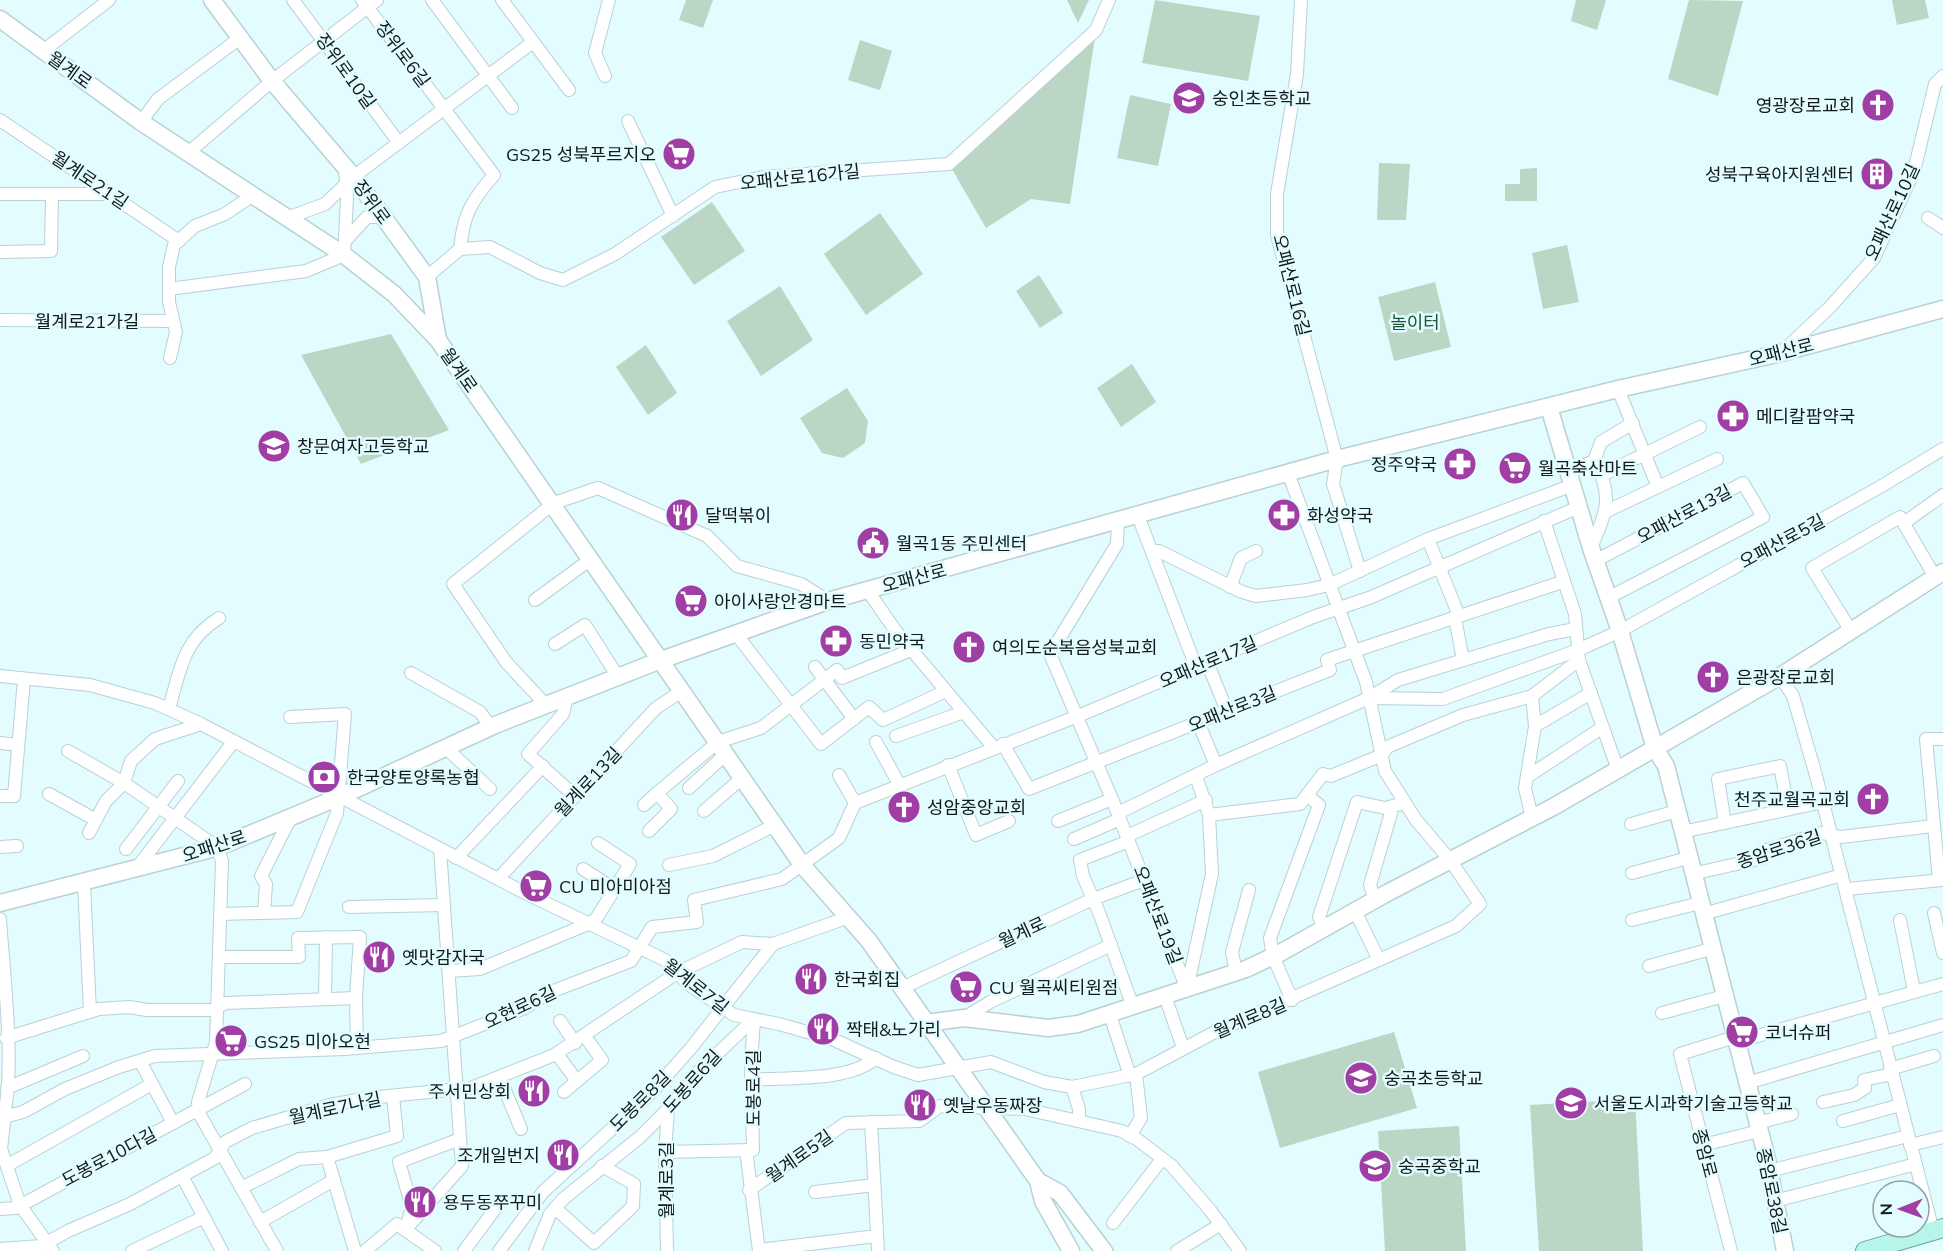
<svg xmlns="http://www.w3.org/2000/svg" width="1943" height="1251" viewBox="0 0 1943 1251" font-family="Mulish,'Noto Sans KR',sans-serif">
	<style>
		.green { fill: #bbd6c4 }
		.lines { fill: none; stroke-linecap: round; stroke-linejoin: round }
		.street-casing { stroke: #b9d1d3; stroke-width: 14 }
		.secondary-casing { stroke: #b9d1d3; stroke-width: 19 }
		.primary-casing { stroke: #5ea398; stroke-width: 20 }
		.street { stroke: #fff; stroke-width: 12 }
		.secondary { stroke: #fff; stroke-width: 16 }
		.primary { stroke: #b7f4e9; stroke-width: 18 }
		.labels { text-anchor: middle; dominant-baseline: central; stroke-width: 5; stroke-linejoin: round; paint-order: stroke }
		.street-label { font-size: 18px; fill: #121a1b; stroke: #e3fcff }
		.poi-label { font-size: 18px; fill: #121a1b; stroke: #e3fcff; text-anchor: start }
		.park-label { font-size: 18px; fill: #1b5738; stroke: #e3fcff }
	</style>
	<rect width="100%" height="100%" fill="#e3fcff"/>
	<!-- green -->
	<g class="green">
		<polygon points="686,0 713,0 703,28 679,20"/>
		<polygon points="1067,0 1089,0 1078,23"/>
		<polygon points="1155,0 1260,16 1248,81 1142,63"/>
		<polygon points="1576,0 1606,0 1597,30 1571,21"/>
		<polygon points="1689,0 1743,1 1718,96 1668,79"/>
		<polygon points="1892,0 1925,0 1929,18 1897,25"/>
		<polygon points="1096,30 1070,204 1031,199 986,228 949,164"/>
		<polygon points="860,40 892,51 880,90 848,80"/>
		<polygon points="1130,95 1171,104 1158,166 1117,158"/>
		<polygon points="1379,163 1410,164 1406,220 1377,220"/>
		<polygon points="1537,168 1537,201 1505,201 1505,184 1520,184 1520,169"/>
		<polygon points="712,202 745,251 694,285 661,237"/>
		<polygon points="880,213 923,274 866,315 824,254"/>
		<polygon points="1567,245 1579,302 1543,309 1532,253"/>
		<polygon points="1039,275 1063,313 1040,328 1016,291"/>
		<polygon points="1435,282 1451,347 1394,361 1378,297"/>
		<polygon points="780,286 813,340 761,376 727,321"/>
		<polygon points="391,334 449,430 361,464 301,355"/>
		<polygon points="646,345 677,393 648,415 616,367"/>
		<polygon points="1132,364 1156,402 1121,427 1097,388"/>
		<polygon points="847,388 868,421 865,443 843,458 822,453 800,418"/>
		<polygon points="1394,1032 1417,1108 1280,1148 1258,1072"/>
		<polygon points="1635,1099 1643,1251 1539,1251 1530,1105"/>
		<polygon points="1459,1126 1466,1251 1385,1251 1378,1131"/>
	</g>
	<g class="lines">
		<!-- street casing -->
		<g class="street-casing">
			<g id="street">
				<polyline points="293,0 399,143"/>
				<path d="M362,0l132,175c-22,25 -31,40 -34,74"/>
				<polyline points="432,0 512,108"/>
				<polyline points="502,0 569,90"/>
				<polyline points="1301,0 1297,74 1277,194 1277,235 1337,459 1333,484 1360,571"/>
				<polyline points="43,51 109,0"/>
				<polyline points="605,76 595,53 609,0"/>
				<polyline points="0,120 179,241"/>
				<polyline points="628,121 673,216"/>
				<polyline points="141,122 158,99 240,38"/>
				<polyline points="188,153 272,81 377,0"/>
				<polyline points="353,177 533,42"/>
				<polyline points="0,194 109,194"/>
				<polyline points="287,218 325,204 347,183"/>
				<polyline points="1928,218 1943,228"/>
				<polyline points="346,240 367,217 383,217"/>
				<polyline points="0,252 51,251 52,194"/>
				<polyline points="427,277 460,249 490,247 540,273 563,280 615,254 715,187 763,177 949,164 1096,30 1109,0"/>
				<polyline points="169,289 306,271 344,255 347,199 345,167"/>
				<polyline points="0,320 173,321"/>
				<polyline points="1782,352 1829,308 1874,258 1914,171 1935,84 1943,76"/>
				<polyline points="170,358 176,332 169,302 169,267 174,245 195,226 225,214 252,196"/>
				<polyline points="1618,389 1658,487"/>
				<polyline points="1569,472 1594,461 1601,442 1633,423"/>
				<polyline points="1602,475 1700,427"/>
				<polyline points="1607,511 1717,459"/>
				<polyline points="1138,516 1196,667"/>
				<polyline points="1118,521 1117,544 1050,654 1112,799 1187,989"/>
				<polyline points="1544,521 1575,614 1579,660 1618,770"/>
				<polyline points="1904,523 1943,495"/>
				<polyline points="1428,539 1457,611 1455,618 1463,660"/>
				<path d="M1591,548c14,-33 24,-53 3,-87"/>
				<polyline points="1152,551 1159,551 1242,592 1256,596 1307,590 1329,585 1428,539 1573,485"/>
				<polyline points="1595,561 1743,483 1763,517 1608,598"/>
				<polyline points="1230,587 1241,558 1256,551"/>
				<polyline points="868,591 895,630 994,748"/>
				<polyline points="535,600 591,559"/>
				<polyline points="1851,631 1812,568 1900,517 1935,577"/>
				<polyline points="736,634 821,744 869,707 883,720 946,691"/>
				<polyline points="555,644 585,625 618,677"/>
				<polyline points="1207,662 1227,711"/>
				<polyline points="815,667 854,719"/>
				<polyline points="411,673 480,712 491,727"/>
				<polyline points="0,676 90,685 155,703 201,724 525,893 665,960 688,984 734,1015 779,1024 832,1039 894,1067 918,1075 991,1062 1044,1082 1072,1087 1136,1074 1215,1032 1456,926 1480,904 1450,860 1416,820 1385,771 1366,682 1288,473"/>
				<polyline points="1780,676 1793,696 1815,772 1933,1231"/>
				<polyline points="1532,696 1535,726"/>
				<polyline points="567,697 563,714 528,754 575,796"/>
				<polyline points="1369,698 1398,680 1549,634 1576,629"/>
				<polyline points="546,705 506,662 453,584 554,503 598,488 707,536 737,566 801,584 828,601"/>
				<path d="M169,709c11,-39 14,-69 50,-91"/>
				<polyline points="1198,722 1216,765"/>
				<polyline points="896,736 964,712"/>
				<polyline points="876,742 899,784"/>
				<polyline points="0,743 18,745"/>
				<polyline points="1003,744 1029,789 1330,670 1327,660 1562,582"/>
				<polyline points="446,748 490,789"/>
				<polyline points="68,751 124,783 217,847 222,861 216,1042 198,1102 200,1115 277,1251"/>
				<polyline points="948,765 976,835 1009,821"/>
				<polyline points="839,775 855,803"/>
				<polyline points="1527,777 1603,727"/>
				<polyline points="689,788 726,754"/>
				<polyline points="49,794 96,820"/>
				<polyline points="0,796 14,796 24,679"/>
				<polyline points="644,805 657,793"/>
				<polyline points="704,811 742,778"/>
				<polyline points="1118,813 1216,765 1369,698 1443,699 1578,650 1620,631 1880,487 1943,449"/>
				<polyline points="1209,815 1300,804 1323,774 1331,776 1382,755 1387,747 1463,715 1532,696 1579,660"/>
				<polyline points="1532,818 1525,788 1535,726 1591,693"/>
				<polyline points="1058,821 1112,799"/>
				<polyline points="1725,823 1718,779 1780,766 1788,809"/>
				<polyline points="1631,824 1677,811"/>
				<polyline points="649,831 671,809 657,793 718,742 761,728 837,670 842,678 911,650"/>
				<polyline points="1682,832 1823,802"/>
				<polyline points="89,833 106,801 124,783 131,761 155,739 201,724"/>
				<polyline points="1127,836 1206,800"/>
				<polyline points="1074,839 1120,819"/>
				<polyline points="1129,841 1080,860 1083,876 1100,915 1133,1007"/>
				<polyline points="0,847 17,846"/>
				<polyline points="126,849 178,781"/>
				<polyline points="456,858 543,766"/>
				<polyline points="669,865 713,856 775,825"/>
				<polyline points="136,869 234,741"/>
				<polyline points="583,869 614,889"/>
				<polyline points="1632,873 1688,858"/>
				<polyline points="1692,874 1763,858 1763,851 1822,833 1841,837 1933,826"/>
				<polyline points="498,879 656,708 682,691"/>
				<polyline points="1939,880 1926,739 1943,739"/>
				<polyline points="84,884 90,1012"/>
				<polyline points="1846,889 1943,880"/>
				<polyline points="1375,900 1370,885 1391,813 1390,807"/>
				<polyline points="349,907 444,905"/>
				<polyline points="1355,911 1379,960"/>
				<polyline points="264,913 266,884 261,876 291,817"/>
				<polyline points="1934,913 1943,953"/>
				<polyline points="221,914 297,912 337,813 345,714 290,717"/>
				<polyline points="1703,914 1842,875"/>
				<path d="M0,919c3,50 18,166 0,209"/>
				<polyline points="1632,920 1700,903"/>
				<polyline points="1900,920 1914,991"/>
				<polyline points="1324,929 1319,917 1357,802 1385,808 1405,803"/>
				<polyline points="221,957 299,957 298,938 360,937 356,998 357,1048"/>
				<polyline points="1649,966 1711,949"/>
				<polyline points="449,971 480,969 588,924 596,919 630,864 598,843"/>
				<polyline points="1236,972 1232,952 1249,890"/>
				<polyline points="902,988 1093,899 1144,880"/>
				<polyline points="1187,989 1212,874 1209,815 1196,776"/>
				<polyline points="1165,996 1183,1048"/>
				<polyline points="325,999 326,937"/>
				<polyline points="1292,1000 1273,956 1270,938 1319,805 1307,795"/>
				<polyline points="1662,1013 1724,996"/>
				<polyline points="1110,1015 1130,1076"/>
				<polyline points="964,1018 990,1002 1111,945"/>
				<polyline points="560,1021 575,1043"/>
				<polyline points="6,1038 99,1009 129,1007 147,1010 212,1010 226,1003 356,998"/>
				<polyline points="1736,1042 1943,984"/>
				<polyline points="557,1054 577,1081"/>
				<polyline points="140,1061 173,1123"/>
				<polyline points="1890,1069 1934,1056"/>
				<polyline points="500,1078 521,1129"/>
				<path d="M751,1080c36,-3 98,2 125,-22"/>
				<polyline points="1747,1083 1943,1025"/>
				<polyline points="1072,1087 1079,1109 1079,1121"/>
				<polyline points="7,1088 83,1056"/>
				<polyline points="564,1092 602,1060 584,1035"/>
				<polyline points="1823,1102 1854,1095 1865,1088 1864,1080 1892,1074"/>
				<polyline points="0,1118 23,1112 65,1089 119,1067 155,1056 344,1049 441,1041 525,1008 548,993 631,961 652,927 697,922 694,900 782,879 839,838 855,803 1078,716 1313,617 1369,598 1579,507"/>
				<polyline points="1843,1121 1900,1105"/>
				<polyline points="4,1122 1,1149 20,1205 53,1251"/>
				<polyline points="871,1122 878,1251"/>
				<polyline points="1757,1123 1792,1114"/>
				<polyline points="1130,1136 1141,1118 1136,1074"/>
				<polyline points="1703,1145 1759,1131"/>
				<polyline points="1910,1145 1943,1137"/>
				<polyline points="746,1150 759,1251"/>
				<polyline points="665,1152 753,1150 751,1064 754,1019"/>
				<polyline points="327,1157 355,1251"/>
				<polyline points="8,1165 152,1084"/>
				<polyline points="1769,1171 1908,1136"/>
				<polyline points="182,1176 222,1251"/>
				<polyline points="241,1188 299,1159 327,1157 397,1136 393,1096"/>
				<polyline points="749,1190 846,1123 919,1121 940,1106 1025,1109 1122,1131 1138,1140 1171,1165 1210,1210 1240,1251"/>
				<polyline points="815,1192 874,1185"/>
				<polyline points="1775,1201 1916,1164"/>
				<polyline points="555,1208 594,1243 633,1206 634,1184 602,1166"/>
				<polyline points="0,1209 16,1208 245,1084"/>
				<polyline points="260,1222 334,1180"/>
				<polyline points="1113,1223 1162,1159"/>
				<polyline points="406,1229 412,1207 399,1162 460,1139"/>
				<polyline points="405,1230 462,1166 440,849"/>
				<polyline points="0,1249 41,1246 68,1231 130,1204 215,1158 225,1142 252,1128 330,1105 368,1098 449,1090 458,1093 554,1055 677,973 742,942 773,944"/>
				<polyline points="759,1250 877,1236"/>
				<polyline points="132,1251 204,1217"/>
				<polyline points="365,1251 397,1224 435,1251"/>
				<polyline points="464,1251 501,1201"/>
				<polyline points="499,1251 543,1192 653,1091 691,1048 773,944 849,917"/>
				<polyline points="535,1251 550,1214 563,1199 640,1137 668,1109 699,1071 754,1019"/>
				<polyline points="667,1251 665,1152 668,1109"/>
				<polyline points="1177,1251 1221,1224"/>
				<polyline points="1731,1251 1680,1054 1735,1037"/>
			</g>
		</g>
		<!-- secondary casing -->
		<g class="secondary-casing">
			<g id="secondary">
				<polyline points="212,0 272,81 357,181 427,277 438,340"/>
				<polyline points="0,19 141,122 344,255 394,294 438,340 803,866 869,941 1038,1181 1043,1201 1071,1251"/>
				<polyline points="1549,407 1591,548 1620,631 1655,748 1666,766 1767,1159 1785,1251"/>
				<polyline points="0,903 219,847 339,797 495,725 661,660 828,601 1337,459 1618,389 1781,353 1943,309"/>
				<polyline points="926,1023 964,1018 1048,1028 1078,1024 1246,969 1280,953 1389,892 1553,807 1782,675 1943,572"/>
				<polyline points="1038,1181 1060,1193 1104,1251"/>
			</g>
		</g>
		<!-- primary casing -->
		<g class="primary-casing">
			<polyline id="primary" points="1865,1251 1943,1228"/>
		</g>
		<!-- street -->
		<use href="#street" class="street"/>
		<!-- secondary -->
		<use href="#secondary" class="secondary"/>
		<!-- primary -->
		<use href="#primary" class="primary"/>
	</g>
	<!-- icons -->
	<defs>
		<g id="school-disc" transform="scale(1.725)"><circle r="9.5" fill="#a03ea5" stroke="#e3fcff"/><path d="M0-5L7-2L0 1L-7-2ZM-4 1L0 2.5L4 1V4Q0 6-4 4Z" fill="#fff"/></g>
		<g id="church-disc" transform="scale(1.725)"><circle r="9.5" fill="#a03ea5" stroke="#e3fcff"/><path d="M-1.2-6h2.4v3.5h3.3v2.4h-3.3V6h-2.4V-.1h-3.3v-2.4h3.3Z" fill="#fff"/></g>
		<g id="supermarket-disc" transform="scale(1.725)"><circle r="9.5" fill="#a03ea5" stroke="#e3fcff"/><path d="M-6-5.5h2.5l.6 2H6L4.5 2H-2.5L-4.4-4H-6ZM-1.5 3.2a1.3 1.3 0 1 0 .1 0ZM3 3.2a1.3 1.3 0 1 0 .1 0Z" fill="#fff"/></g>
		<g id="building-disc" transform="scale(1.725)"><circle r="9.5" fill="#a03ea5" stroke="#e3fcff"/><path d="M-4-6H4V6H1V3H-1V6H-4ZM-2.5-4.3h1.7v1.8h-1.7ZM.8-4.3h1.7v1.8H.8ZM-2.5-1h1.7V.8h-1.7ZM.8-1h1.7V.8H.8Z" fill="#fff"/></g>
		<g id="pharmacy-disc" transform="scale(1.725)"><circle r="9.5" fill="#a03ea5" stroke="#e3fcff"/><path d="M-2-6h4v4h4v4h-4v4h-4v-4h-4v-4h4Z" fill="#fff"/></g>
		<g id="restaurant-disc" transform="scale(1.725)"><circle r="9.5" fill="#a03ea5" stroke="#e3fcff"/><path d="M-5-6h1v4h1v-4h1v4h1v-4h1v5L-1.5 .5V6h-2V.5L-5-1ZM5-6V6H3V1.5H1.5Q1.5-4 5-6Z" fill="#fff"/></g>
		<g id="civic-disc" transform="scale(1.725)"><circle r="9.5" fill="#a03ea5" stroke="#e3fcff"/><path d="M-.6-6.5H3V-4.5H.6V-3L4-1V1h2V6H-6V1h2V-1L-.6-3ZM-1.2 2.5V6h2.4V2.5Z" fill="#fff"/></g>
		<g id="bank-disc" transform="scale(1.725)"><circle r="9.5" fill="#a03ea5" stroke="#e3fcff"/><path d="M-6-4H6V4H-6ZM0-2.3a2.3 2.3 0 1 0 0 4.6a2.3 2.3 0 1 0 0-4.6Z" fill="#fff"/></g>
	</defs>
	<g fill-rule="evenodd">
		<use href="#school-disc" x="1189" y="98"/>
		<use href="#church-disc" x="1878" y="105"/>
		<use href="#supermarket-disc" x="679" y="154"/>
		<use href="#building-disc" x="1877" y="174"/>
		<use href="#pharmacy-disc" x="1733" y="416"/>
		<use href="#school-disc" x="274" y="446"/>
		<use href="#pharmacy-disc" x="1460" y="464"/>
		<use href="#supermarket-disc" x="1515" y="468"/>
		<use href="#restaurant-disc" x="682" y="515"/>
		<use href="#pharmacy-disc" x="1284" y="515"/>
		<use href="#civic-disc" x="873" y="543"/>
		<use href="#supermarket-disc" x="691" y="601"/>
		<use href="#pharmacy-disc" x="836" y="641"/>
		<use href="#church-disc" x="969" y="647"/>
		<use href="#church-disc" x="1713" y="677"/>
		<use href="#bank-disc" x="324" y="777"/>
		<use href="#church-disc" x="1873" y="799"/>
		<use href="#church-disc" x="904" y="807"/>
		<use href="#supermarket-disc" x="536" y="886"/>
		<use href="#restaurant-disc" x="379" y="957"/>
		<use href="#restaurant-disc" x="811" y="979"/>
		<use href="#supermarket-disc" x="966" y="987"/>
		<use href="#restaurant-disc" x="823" y="1029"/>
		<use href="#supermarket-disc" x="1742" y="1032"/>
		<use href="#supermarket-disc" x="231" y="1041"/>
		<use href="#school-disc" x="1361" y="1078"/>
		<use href="#restaurant-disc" x="534" y="1091"/>
		<use href="#school-disc" x="1571" y="1103"/>
		<use href="#restaurant-disc" x="920" y="1105"/>
		<use href="#restaurant-disc" x="563" y="1155"/>
		<use href="#school-disc" x="1375" y="1166"/>
		<use href="#restaurant-disc" x="420" y="1202"/>
	</g>
	<g class="labels">
		<!-- street labels -->
		<g class="street-label">
			<text transform="translate(403 54) rotate(53)">장위로6길</text>
			<text transform="translate(70 70) rotate(36)">월계로</text>
			<text transform="translate(346 71) rotate(54)">장위로10길</text>
			<text transform="translate(800 177) rotate(-6)">오패산로16가길</text>
			<text transform="translate(90 180) rotate(34)">월계로21길</text>
			<text transform="translate(372 202) rotate(54)">장위로</text>
			<text transform="translate(1892 212) rotate(-65)">오패산로10길</text>
			<text transform="translate(1292 285) rotate(76)">오패산로16길</text>
			<text x="87" y="321">월계로21가길</text>
			<text transform="translate(1781 352) rotate(-14)">오패산로</text>
			<text transform="translate(459 370) rotate(55)">월계로</text>
			<text transform="translate(1684 514) rotate(-28)">오패산로13길</text>
			<text transform="translate(1782 541) rotate(-28)">오패산로5길</text>
			<text transform="translate(914 578) rotate(-15)">오패산로</text>
			<text transform="translate(1208 662) rotate(-23)">오패산로17길</text>
			<text transform="translate(1232 709) rotate(-22)">오패산로3길</text>
			<text transform="translate(588 782) rotate(-47)">월계로13길</text>
			<text transform="translate(214 846) rotate(-18)">오패산로</text>
			<text transform="translate(1779 849) rotate(-18)">종암로36길</text>
			<text transform="translate(1158 915) rotate(69)">오패산로19길</text>
			<text transform="translate(1022 932) rotate(-25)">월계로</text>
			<text transform="translate(696 986) rotate(38)">월계로7길</text>
			<text transform="translate(520 1007) rotate(-25)">오현로6길</text>
			<text transform="translate(1250 1018) rotate(-23)">월계로8길</text>
			<text transform="translate(692 1081) rotate(-48)">도봉로6길</text>
			<text transform="translate(753 1088) rotate(-90)">도봉로4길</text>
			<text transform="translate(640 1101) rotate(-45)">도봉로8길</text>
			<text transform="translate(335 1108) rotate(-12)">월계로7나길</text>
			<text transform="translate(1705 1153) rotate(75)">종암로</text>
			<text transform="translate(799 1156) rotate(-35)">월계로5길</text>
			<text transform="translate(109 1157) rotate(-28)">도봉로10다길</text>
			<text transform="translate(666 1180) rotate(-90)">월계로3길</text>
			<text transform="translate(1772 1191) rotate(78)">종암로38길</text>
		</g>
		<!-- poi labels -->
		<g class="poi-label">
			<text x="1212" y="98">숭인초등학교</text>
			<text x="1855" y="105" text-anchor="end">영광장로교회</text>
			<text x="656" y="154" text-anchor="end">GS25 성북푸르지오</text>
			<text x="1854" y="174" text-anchor="end">성북구육아지원센터</text>
			<text x="1756" y="416">메디칼팜약국</text>
			<text x="297" y="446">창문여자고등학교</text>
			<text x="1437" y="464" text-anchor="end">정주약국</text>
			<text x="1538" y="468">월곡축산마트</text>
			<text x="705" y="515">달떡볶이</text>
			<text x="1307" y="515">화성약국</text>
			<text x="896" y="543">월곡1동 주민센터</text>
			<text x="714" y="601">아이사랑안경마트</text>
			<text x="859" y="641">동민약국</text>
			<text x="992" y="647">여의도순복음성북교회</text>
			<text x="1736" y="677">은광장로교회</text>
			<text x="347" y="777">한국양토양록농협</text>
			<text x="1850" y="799" text-anchor="end">천주교월곡교회</text>
			<text x="927" y="807">성암중앙교회</text>
			<text x="559" y="886">CU 미아미아점</text>
			<text x="402" y="957">옛맛감자국</text>
			<text x="834" y="979">한국회집</text>
			<text x="989" y="987">CU 월곡씨티원점</text>
			<text x="846" y="1029">짝태&amp;노가리</text>
			<text x="1765" y="1032">코너슈퍼</text>
			<text x="254" y="1041">GS25 미아오현</text>
			<text x="1384" y="1078">숭곡초등학교</text>
			<text x="511" y="1091" text-anchor="end">주서민상회</text>
			<text x="1594" y="1103">서울도시과학기술고등학교</text>
			<text x="943" y="1105">옛날우동짜장</text>
			<text x="540" y="1155" text-anchor="end">조개일번지</text>
			<text x="1398" y="1166">숭곡중학교</text>
			<text x="443" y="1202">용두동쭈꾸미</text>
		</g>
		<!-- park labels -->
		<g class="park-label">
			<text x="1415" y="322">놀이터</text>
		</g>
	</g>
	<!-- north arrow -->
	<g transform="translate(1901 1209) rotate(269)"><circle r="28" fill="#e3fcff" stroke="#8fa2a4" stroke-width="1.5"/>
	<path d="M0-4.5L10 22L0 15L-10 22Z" fill="#a03ea5"/>
	<text y="-9" font-size="16" font-weight="bold" text-anchor="middle" fill="#121a1b">N</text>
	</g>
</svg>
